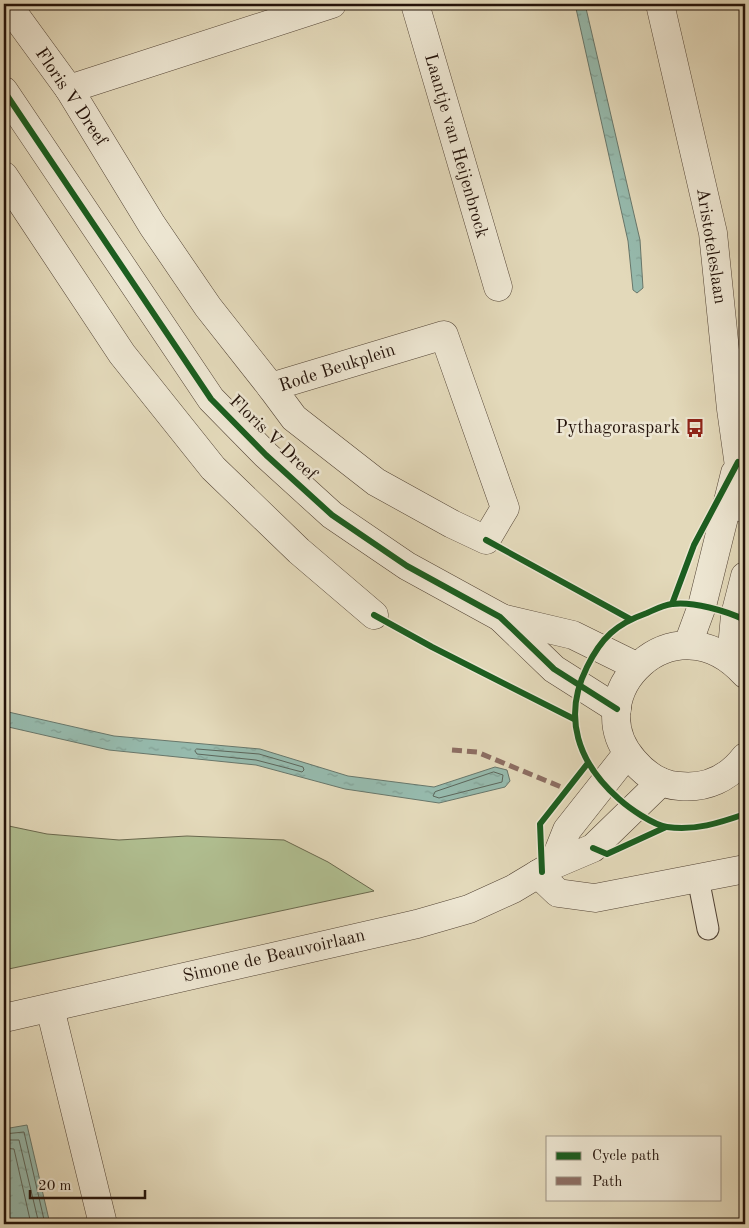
<svg xmlns="http://www.w3.org/2000/svg" width="749" height="1228" viewBox="0 0 749 1228" font-family="'Old Standard TT',serif">
	<style>
		.grass { fill: #b1c092; stroke: #6a694e }
		.water { fill: url(#water-ripples); stroke: #68776b }
		.lines { fill: none; stroke-linecap: round; stroke-linejoin: round }
		.shore { stroke: #5c665b; stroke-width: 1 }
		.service-casing { stroke: #534435; stroke-width: 23 }
		.minor-casing { stroke: #534435; stroke-width: 29 }
		.tertiary-casing { stroke: #534435; stroke-width: 29 }
		.service { stroke: #ede6d2; stroke-width: 21 }
		.minor { stroke: #ede6d2; stroke-width: 28 }
		.tertiary { stroke: #ede6d2; stroke-width: 28 }
		.quiet { stroke: #8d6e63; stroke-width: 5; stroke-dasharray: 10 5; stroke-linecap: butt }
		.cycleway-casing { stroke: #ede6d2; stroke-width: 9 }
		.cycleway { stroke: #1b5e20; stroke-width: 6 }
		.labels { text-anchor: middle; dominant-baseline: central; stroke-width: 5; stroke-linejoin: round; paint-order: stroke }
		.street-label { font-size: 18px; fill: #231209; stroke: #ede6d2 }
		.poi-label { font-size: 18px; fill: #231209; stroke: #ede6d2; text-anchor: end }
	</style>
	<defs>
		<pattern id="water-ripples" width="26" height="14" patternUnits="userSpaceOnUse" patternTransform="scale(1.25)"><rect width="26" height="14" fill="#96baad"/><path d="M2 4q2-2 4 0t4 0M15 11q2-2 4 0t4 0" fill="none" stroke="#819f94"/></pattern>
	</defs>
	<rect width="100%" height="100%" fill="#e3d9ba"/>
	<filter id="stains"><feTurbulence type="fractalNoise" baseFrequency=".004" numOctaves="4"/><feColorMatrix values="0 0 0 0 .2 0 0 0 0 .09 0 0 0 0 .02 0 0 0 .5 -.17"/></filter>
	<radialGradient id="worn" r=".72"><stop offset=".6" stop-color="#630" stop-opacity="0"/><stop offset="1" stop-color="#630" stop-opacity=".3"/></radialGradient>
	<!-- grass -->
	<polygon class="grass" points="4,825 47,834 119,840 187,836 284,840 328,862 374,891 4,970"/>
	<!-- water -->
	<g class="water">
		<polygon points="575,4 585,4 640,240 643,288 637,293 633,290 628,241"/>
		<polygon points="4,711 114,736 260,749 348,776 434,787 495,767 507,770 510,781 505,787 439,803 345,789 256,765 109,750 4,726"/>
		<polygon points="27,1125 50,1224 4,1224 4,1129"/>
	</g>
	<g class="lines">
		<!-- shore -->
		<g class="shore">
			<polygon points="197,749 259,754 303,767 304,770 302,772 256,760 197,754 195,751"/>
			<polygon points="494,772 503,775 502,782 439,798 433,796 435,792"/>
			<polyline points="4,1134 24,1132 45,1224"/>
			<polyline points="4,1140 19,1140 39,1224"/>
			<polyline points="4,1148 14,1149 31,1224"/>
		</g>
		<!-- service casing -->
		<g class="service-casing">
			<polyline id="service" points="698,878 708,929"/>
		</g>
		<!-- minor casing -->
		<g class="minor-casing">
			<g id="minor">
				<polyline points="7,4 69,89 152,225 208,307 271,387"/>
				<polyline points="415,4 498,287"/>
				<polyline points="69,89 332,4"/>
				<polyline points="4,176 122,354 213,468 299,551 374,615"/>
				<polygon points="444,335 505,508 486,540 452,524 376,482 294,418 271,387"/>
				<polyline points="553,865 567,830 627,754"/>
				<polyline points="538,874 558,893 595,898 745,869"/>
				<polyline points="50,1008 103,1224"/>
				<polyline points="4,1018 417,924 469,909 513,889 553,865 593,848 661,782"/>
			</g>
		</g>
		<!-- tertiary casing -->
		<g class="tertiary-casing">
			<g id="tertiary">
				<polyline points="660,4 713,233 731,409 745,509"/>
				<polyline points="4,91 211,399 266,455 332,515 407,566 500,617 554,669 617,709"/>
				<polyline points="501,618 573,635 636,666"/>
				<polyline points="688,644 702,606 735,473"/>
				<polyline points="731,659 735,615 745,576"/>
				<path d="M745,674c-70,-78 -170,21 -111,87 12,14 27,24 45,25 27,3 50,-8 66,-29"/>
			</g>
		</g>
		<!-- service -->
		<use href="#service" class="service"/>
		<!-- minor -->
		<use href="#minor" class="minor"/>
		<!-- tertiary -->
		<use href="#tertiary" class="tertiary"/>
		<!-- quiet -->
		<polyline class="quiet" points="452,750 477,752 566,789"/>
		<!-- cycleway casing -->
		<g class="cycleway-casing">
			<g id="cycleway">
				<polyline points="4,91 211,399 266,455 332,515 407,566 500,617 554,669 617,709"/>
				<polyline points="486,540 630,619"/>
				<polyline points="672,604 694,545 738,462"/>
				<polyline points="374,615 432,647 574,719"/>
				<path d="M745,620c-18,-9 -53,-19 -73,-16 -9,1 -18,6 -25,9 -31,11 -46,25 -60,54 -25,50 -9,96 32,132 10,9 34,26 48,28 28,4 52,-4 78,-13"/>
				<polyline points="593,848 607,854 666,827"/>
				<polyline points="542,872 540,824 588,763"/>
			</g>
		</g>
		<!-- cycleway -->
		<use href="#cycleway" class="cycleway"/>
	</g>
	<!-- icons -->
	<defs>
		<g id="bus-bare" transform="scale(1.5)"><path d="M-5-6H5V4H4V6H2V4H-2V6H-4V4H-5ZM-3.5-4V0h7V-4ZM-3.5 1.2v1.5H-2V1.2ZM2 1.2v1.5H3.5V1.2Z" fill="#8f2418" stroke="#ede6d2" stroke-width="2.5" paint-order="stroke"/></g>
	</defs>
	<g fill-rule="evenodd">
		<use href="#bus-bare" x="695" y="428"/>
	</g>
	<g class="labels">
		<!-- street labels -->
		<g class="street-label">
			<text transform="translate(71 97) rotate(56)">Floris V Dreef</text>
			<text transform="translate(456 146) rotate(74)">Laantje van Heijenbrock</text>
			<text transform="translate(711 246) rotate(81)">Aristoteleslaan</text>
			<text transform="translate(337 368) rotate(-18)">Rode Beukplein</text>
			<text transform="translate(273 438) rotate(44)">Floris V Dreef</text>
			<text transform="translate(274 956) rotate(-13)">Simone de Beauvoirlaan</text>
		</g>
		<!-- poi labels -->
		<g class="poi-label">
			<text x="680" y="428">Pythagoraspark</text>
		</g>
	</g>
	<!-- margin -->
	<rect width="749" height="1228" fill="none" stroke="#e3d9ba" stroke-width="20"/>
	<rect x="5" y="5" width="739" height="1218" fill="none" stroke="#231209" stroke-width="2.5"/>
	<rect x="10" y="10" width="729" height="1208" fill="none" stroke="#231209"/>
	<!-- legend -->
	<rect x="546" y="1136" width="175" height="65" fill="#ede6d2" stroke="#9c9182"/>
	<rect x="556" y="1152" width="25" height="8" fill="#1b5e20" stroke="#9c9182"/>
	<text x="592" y="1160" font-size="15" fill="#231209">Cycle path</text>
	<rect x="556" y="1177" width="25" height="8" fill="#8d6e63" stroke="#9c9182"/>
	<text x="592" y="1186" font-size="15" fill="#231209">Path</text>
	<!-- scale -->
	<path d="M30 1190v8h115v-8" fill="none" stroke="#231209" stroke-width="2.5"/>
	<text x="38" y="1190" font-size="15" fill="#231209" stroke="#ede6d2" stroke-width="4" paint-order="stroke">20 m</text>
	<rect width="100%" height="100%" filter="url(#stains)"/>
	<rect width="100%" height="100%" fill="url(#worn)"/>
</svg>
